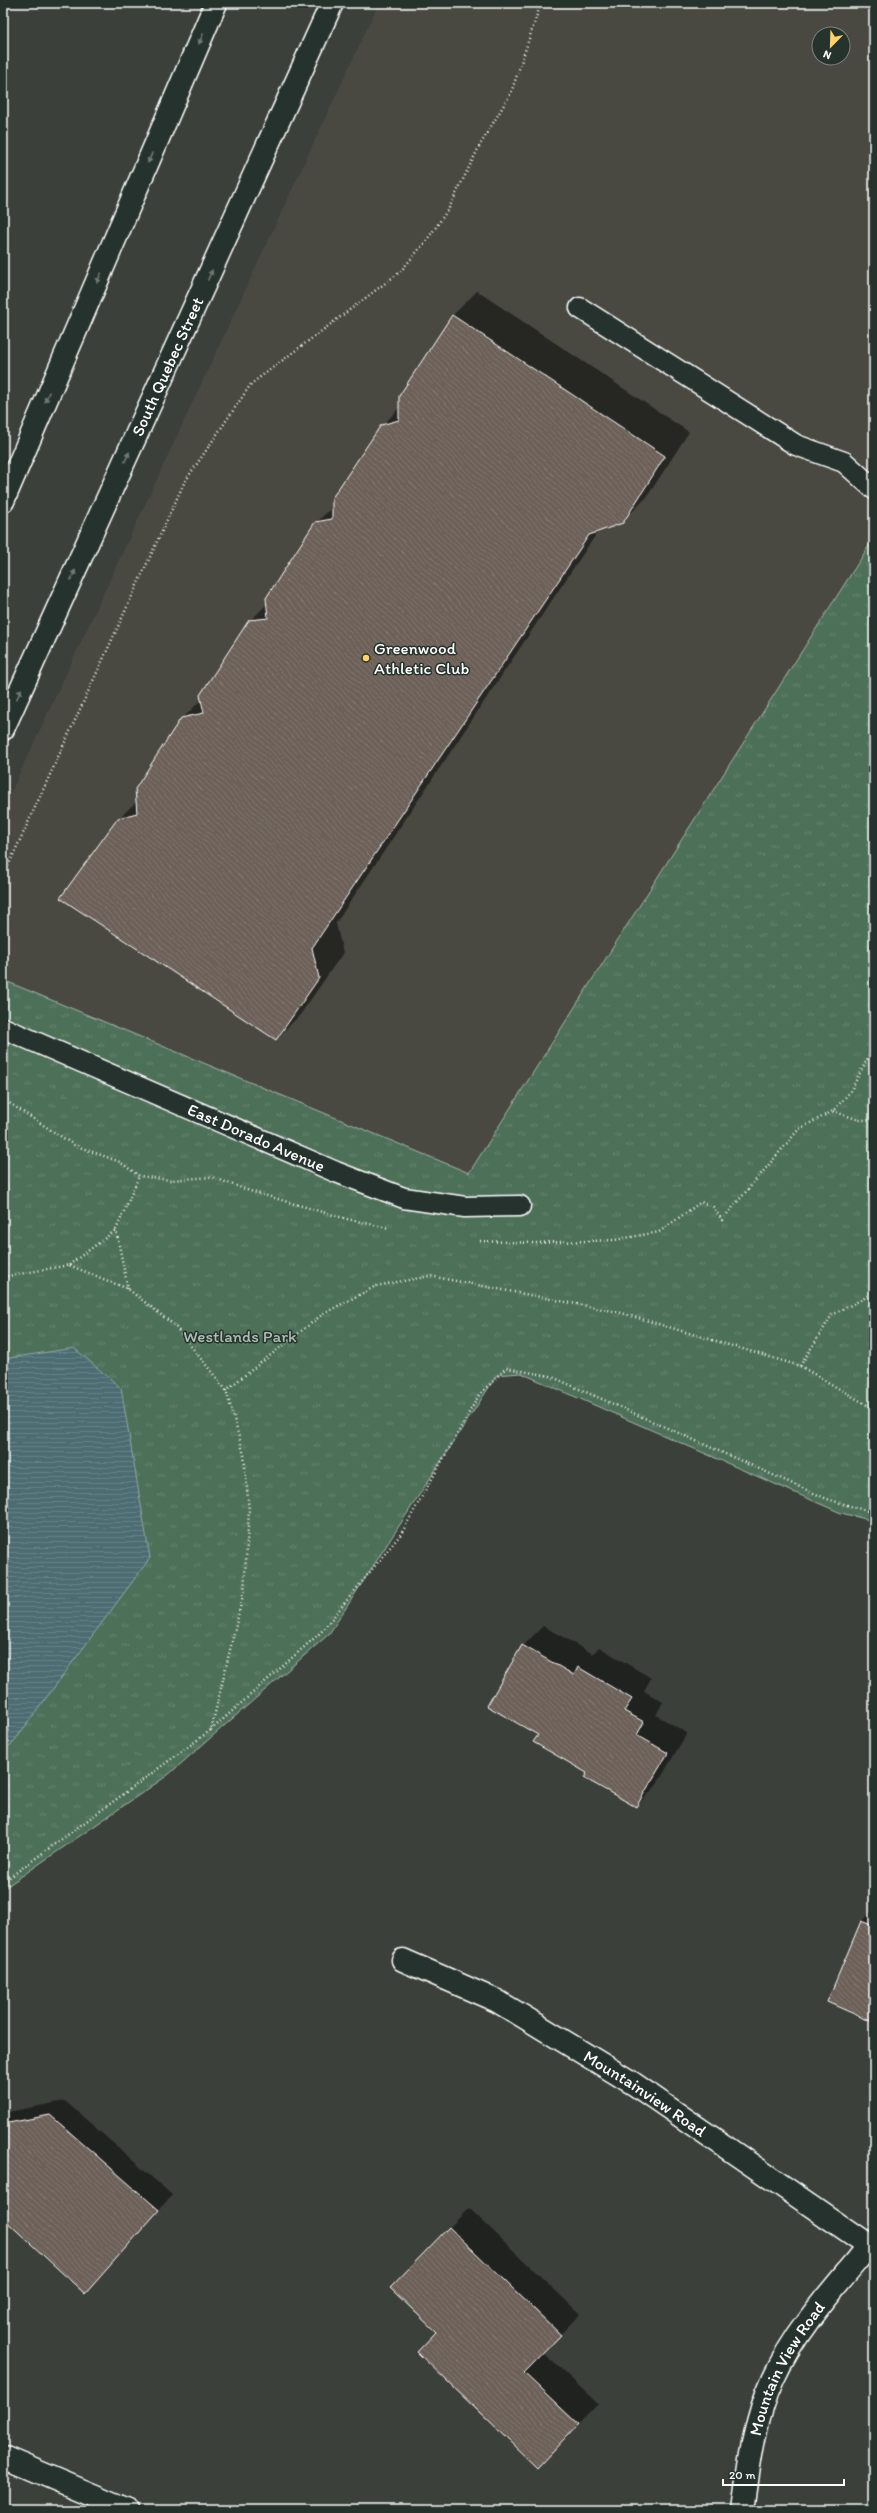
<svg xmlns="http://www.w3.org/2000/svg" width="877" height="2513" viewBox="0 0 877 2513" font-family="Itim,sans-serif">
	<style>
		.built { fill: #4a4a43; fill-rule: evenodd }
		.grass { fill: url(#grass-tufts); stroke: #a6b7ac }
		.water { fill: url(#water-rules); stroke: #93a7aa }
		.shadow { fill: #0007 }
		.building { fill: url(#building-back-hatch); stroke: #fff }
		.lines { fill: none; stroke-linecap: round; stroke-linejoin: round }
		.service-casing { stroke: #fff; stroke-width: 23 }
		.minor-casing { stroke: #fff; stroke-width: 25 }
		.secondary-casing { stroke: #fff; stroke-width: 25 }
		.path { stroke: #fff; stroke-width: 2.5; stroke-dasharray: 1 3; stroke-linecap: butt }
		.service { stroke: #26332d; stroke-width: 20 }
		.minor { stroke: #26332d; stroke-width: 22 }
		.secondary { stroke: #26332d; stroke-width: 22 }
		.oneway { fill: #727a76 }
		.poi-dot { fill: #ffd166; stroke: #26332d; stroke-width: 1.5 }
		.labels { text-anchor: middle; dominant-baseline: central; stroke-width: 3; stroke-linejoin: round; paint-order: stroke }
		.street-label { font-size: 17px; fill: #fff; stroke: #26332d }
		.poi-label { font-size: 17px; fill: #fff; stroke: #26332d; text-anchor: start }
		.park-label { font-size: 17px; fill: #afbeb4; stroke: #26332d }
	</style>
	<defs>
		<pattern id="grass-tufts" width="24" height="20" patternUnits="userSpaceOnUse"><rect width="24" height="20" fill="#4e6f59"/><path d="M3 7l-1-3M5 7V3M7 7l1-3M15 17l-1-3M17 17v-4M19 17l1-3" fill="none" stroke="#698572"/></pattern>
		<pattern id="water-rules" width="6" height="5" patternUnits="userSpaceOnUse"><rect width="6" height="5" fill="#4b6c72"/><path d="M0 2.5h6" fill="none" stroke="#668287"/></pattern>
		<pattern id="building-back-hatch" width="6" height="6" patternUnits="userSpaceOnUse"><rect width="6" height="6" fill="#6c6058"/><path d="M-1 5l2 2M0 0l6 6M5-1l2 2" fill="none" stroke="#827871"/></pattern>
	</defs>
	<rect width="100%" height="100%" fill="#3b403a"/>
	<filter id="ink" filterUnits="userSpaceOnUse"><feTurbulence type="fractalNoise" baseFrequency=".025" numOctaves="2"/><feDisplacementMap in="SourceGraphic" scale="8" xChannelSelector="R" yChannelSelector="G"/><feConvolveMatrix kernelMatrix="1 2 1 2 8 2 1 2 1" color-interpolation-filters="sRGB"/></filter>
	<g filter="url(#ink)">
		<!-- built -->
		<path class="built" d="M379,3h495v535l-405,635 -466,-193v-171zM819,34h24v24h-24z"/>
		<!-- grass -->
		<polygon class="grass" points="874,538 874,1521 841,1513 521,1373 497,1375 329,1634 168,1775 3,1889 3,980 469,1173"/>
		<!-- water -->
		<polygon class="water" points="74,1348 121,1388 150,1558 12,1744 3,1750 3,1359"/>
		<!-- shadow -->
		<g class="shadow">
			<polygon points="477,291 689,432 647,497 622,522 599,530 336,923 343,953 300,1015 276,1039 119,818 137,801 182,719 202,699 250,621 268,603 316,523 333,506 382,426 400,407 400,396 453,315"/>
			<polygon points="543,1626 593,1654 599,1647 651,1678 644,1691 663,1702 656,1715 687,1733 656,1786 636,1806 539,1734 523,1646"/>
			<polygon points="874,1909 874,2016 870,2020 862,1921"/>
			<polygon points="65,2101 172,2195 85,2293 3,2217 3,2113"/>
			<polygon points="469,2208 580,2314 543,2352 598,2404 557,2446 438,2332 449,2228"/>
		</g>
		<!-- building -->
		<g class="building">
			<polygon points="452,315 665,456 623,523 589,535 312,948 319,978 276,1040 60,898 118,818 137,813 135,789 181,718 204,713 200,695 249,620 268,618 266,598 315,522 332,519 332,498 381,425 399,420 399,396"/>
			<polygon points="522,1645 574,1675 578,1667 632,1699 624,1711 644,1722 637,1735 668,1753 636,1807 584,1778 587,1773 533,1742 538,1735 487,1706"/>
			<polygon points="861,1921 874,1926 874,2012 870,2021 827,2002"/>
			<polygon points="50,2115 159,2210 85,2294 3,2218 3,2124"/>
			<polygon points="449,2227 561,2335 524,2373 578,2424 537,2468 417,2352 436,2332 390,2288"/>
		</g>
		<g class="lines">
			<!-- service casing -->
			<g class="service-casing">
				<g id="service">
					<polyline points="580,308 796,445 844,462 874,489"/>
					<path id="s1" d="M3,1028l333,144 68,26 61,9 55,-1"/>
				</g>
			</g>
			<!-- minor casing -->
			<g class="minor-casing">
				<g id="minor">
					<path id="s2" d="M403,1960l94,41 37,22 100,61 240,165"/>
					<polyline points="3,2457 128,2510"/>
					<path id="s3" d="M743,2510c6,-44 11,-90 30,-131 23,-50 61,-91 96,-133"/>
				</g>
			</g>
			<!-- secondary casing -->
			<g class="secondary-casing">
				<g id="secondary">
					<polyline points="3,501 216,3"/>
					<path id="s4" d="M3,729l329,-726"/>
				</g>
			</g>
			<!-- path -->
			<g class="path">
				<polyline points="3,877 184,483 251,384 400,272 427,240 449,208 480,145 511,93 541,3"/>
				<polyline points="3,1099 74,1145 120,1162 139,1176 170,1180 212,1177 250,1191 347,1219 388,1228"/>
				<polyline points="833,1111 859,1120 874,1120"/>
				<polyline points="480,1241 535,1243 614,1240 659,1232 701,1202 713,1207 722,1220 799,1129 833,1111 850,1092 874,1046"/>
				<polyline points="69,1265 116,1230"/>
				<polyline points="3,1277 69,1265 128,1289 174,1325 226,1390 323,1314 376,1286 430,1276 618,1312 800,1366 874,1409"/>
				<polyline points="128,1289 116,1230 139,1176"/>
				<polyline points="800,1366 832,1315 874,1293"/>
				<polyline points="211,1730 321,1632 401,1534 479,1395 506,1368 550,1376 827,1499 874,1513"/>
				<polyline points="3,1882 211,1730 244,1591 249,1510 244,1455 226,1390"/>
			</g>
			<!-- service -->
			<use href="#service" class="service"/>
			<!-- minor -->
			<use href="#minor" class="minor"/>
			<!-- secondary -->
			<use href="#secondary" class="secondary"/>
		</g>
		<!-- one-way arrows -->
		<defs><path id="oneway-solid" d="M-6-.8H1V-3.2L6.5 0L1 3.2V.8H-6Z"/></defs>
		<g class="oneway">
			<use href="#oneway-solid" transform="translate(201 39) rotate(113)"/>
			<use href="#oneway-solid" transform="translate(150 158) rotate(113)"/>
			<use href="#oneway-solid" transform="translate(210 275) rotate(-66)"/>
			<use href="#oneway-solid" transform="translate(99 278) rotate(113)"/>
			<use href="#oneway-solid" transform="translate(47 397) rotate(113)"/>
			<use href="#oneway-solid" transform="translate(127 457) rotate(-66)"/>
			<use href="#oneway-solid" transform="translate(73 575) rotate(-66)"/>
			<use href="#oneway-solid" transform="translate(19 694) rotate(-66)"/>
		</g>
	</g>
	<!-- markers -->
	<circle class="poi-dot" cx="366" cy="658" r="4"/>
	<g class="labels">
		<!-- street labels -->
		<g class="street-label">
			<text stroke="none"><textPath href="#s4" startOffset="398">South Quebec Street</textPath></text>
			<text stroke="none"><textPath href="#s1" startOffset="276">East Dorado Avenue</textPath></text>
			<text stroke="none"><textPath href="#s2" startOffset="277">Mountainview Road</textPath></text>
			<text stroke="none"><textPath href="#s3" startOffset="150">Mountain View Road</textPath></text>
		</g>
		<!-- poi labels -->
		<g class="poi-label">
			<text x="374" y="648">Greenwood<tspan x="374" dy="20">Athletic Club</tspan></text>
		</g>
		<!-- park labels -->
		<g class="park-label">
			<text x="240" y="1336">Westlands Park</text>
		</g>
	</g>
	<!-- margin -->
	<rect width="877" height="2513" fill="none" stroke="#26332d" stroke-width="16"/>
	<rect x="8" y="8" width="861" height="2497" fill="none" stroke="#fff" stroke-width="1.5" filter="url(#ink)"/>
	<!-- north arrow -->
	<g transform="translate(831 46) rotate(203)"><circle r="19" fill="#26332d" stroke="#7d8581"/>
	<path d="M0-3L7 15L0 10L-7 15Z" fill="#ffd166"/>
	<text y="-6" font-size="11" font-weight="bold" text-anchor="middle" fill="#ffffff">N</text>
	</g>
	<!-- scale -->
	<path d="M723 2479v6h121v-6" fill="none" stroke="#ffffff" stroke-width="2"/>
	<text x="729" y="2479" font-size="12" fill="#ffffff" stroke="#26332d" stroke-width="3" paint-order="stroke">20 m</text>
</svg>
